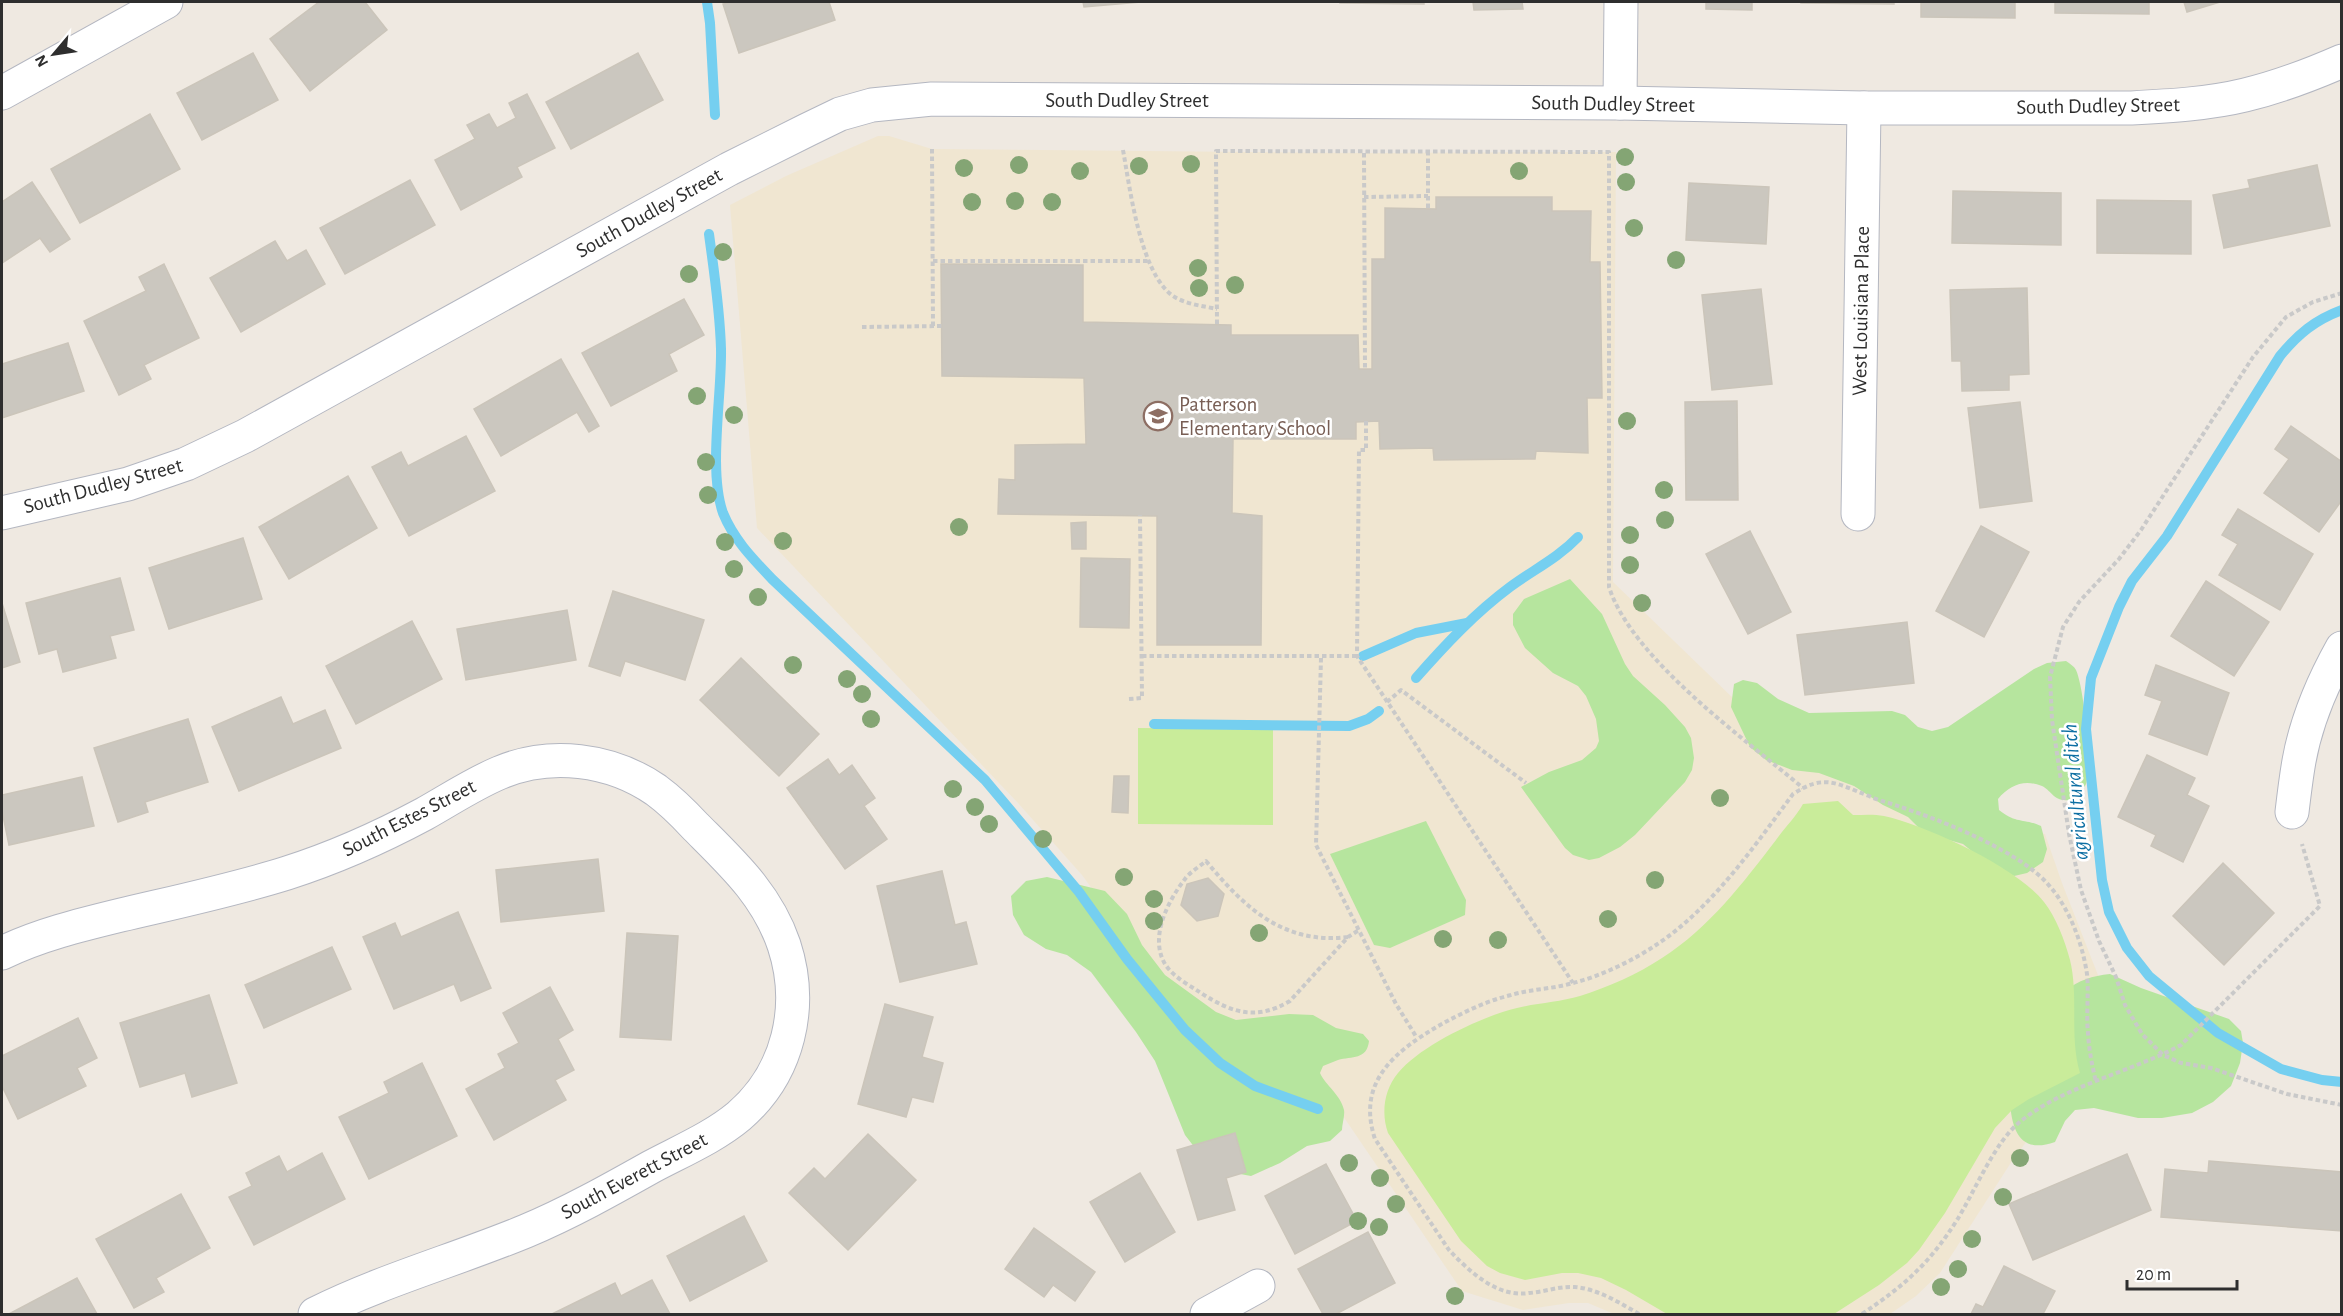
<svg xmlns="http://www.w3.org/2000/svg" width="2343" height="1316" viewBox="0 0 2343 1316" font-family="'Alegreya Sans',sans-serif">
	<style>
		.education { fill: #f0e6d1 }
		.green { fill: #b6e59e }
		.pitch { fill: #c9ec9a }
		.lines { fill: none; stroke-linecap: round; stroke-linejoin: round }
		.stream { stroke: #75cff0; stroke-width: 10 }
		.building { fill: #cbc7bf; stroke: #cbc5ba; stroke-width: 1.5 }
		.minor-casing { stroke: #b4b7c1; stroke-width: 35 }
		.path { stroke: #c9c9c9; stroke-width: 4; stroke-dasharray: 4.5 3; stroke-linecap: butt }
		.minor { stroke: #fff; stroke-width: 33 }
		.tree { fill: #84a574 }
		.labels { text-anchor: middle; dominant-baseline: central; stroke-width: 5; stroke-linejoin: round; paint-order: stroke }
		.street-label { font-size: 21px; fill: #2e2e2e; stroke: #fff }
		.education-label { font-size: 21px; fill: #785e54; stroke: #fff; text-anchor: start }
		.water-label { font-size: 22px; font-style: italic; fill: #0d6fa3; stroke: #fff }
	</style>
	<rect width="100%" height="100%" fill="#efe9e1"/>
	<!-- education -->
	<polygon class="education" points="878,136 889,136 932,149 1364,153 1616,152 1613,582 1795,758 2045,834 2062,883 2128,1052 2103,1099 2063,1115 2029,1138 2012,1161 1940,1273 1916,1296 1890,1314 1614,1314 1588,1303 1569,1303 1523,1310 1462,1291 1326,1091 1158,978 1082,875 1018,803 757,528 730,205 786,176"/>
	<!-- green -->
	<g class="green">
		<polygon points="1570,579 1602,614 1625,664 1633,676 1665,705 1685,727 1691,738 1694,758 1692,770 1685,782 1635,835 1620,847 1599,858 1589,860 1573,855 1565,848 1521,787 1549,772 1582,760 1596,748 1599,741 1596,719 1586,696 1578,686 1553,673 1525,648 1513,625 1513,614 1524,599"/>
		<path d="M2066,661c4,3 8,5 10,9 8,17 16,97 10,114 -2,5 -11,15 -17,16 -15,2 -18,-10 -27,-14 -18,-7 -32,-1 -44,13l1,11c17,14 24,8 42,16l6,23 -4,13 -16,11 -13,3 -29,-14 -22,-18 -39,-11 -16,-16 -25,-12 -29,-19 -35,-13 -27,-3 -26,-10 -16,-13 -19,-40 3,-23 9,-4 14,3 21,16 31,14 83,-2 13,4 13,12 14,4 16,-4 86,-58 13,-6z"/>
		<polygon points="1426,821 1466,900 1465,915 1390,948 1374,945 1330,854"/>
		<path d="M1047,877l58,14 22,23 15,31 23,30 51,37 20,8 53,-6 24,1 23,13 27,6 6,7c-2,19 -17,15 -31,19 -5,2 -10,4 -15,6l-3,7c6,13 21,22 24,37 1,6 -2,14 -2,20l-12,11 -23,5 -27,17 -29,13 -27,-5 -22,-14 -17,-22 -30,-74 -19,-29 -45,-60 -24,-17 -21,-6 -22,-14 -11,-20 -2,-19 15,-15z"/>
		<path d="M2110,974l31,14 88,31 12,12 2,12 -3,20 -9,23 -18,16 -21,11 -30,5h-24l-44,-10 -19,2 -10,11 -10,21c-34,12 -43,-10 -45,-40l55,-111c14,-11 27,-15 45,-17z"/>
	</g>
	<!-- pitch -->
	<g class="pitch">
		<polygon points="1138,728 1273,729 1273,825 1138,824"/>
		<path d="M1838,801l15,14c10,0 21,-1 31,1 42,9 134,52 160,86 12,15 21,39 26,58 9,37 -1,76 10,113l-51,26 -17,11 -17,18 -50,85 -26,37 -12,13 -28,22 -45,29h-167l-41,-24 -25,-12 -23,-5h-16l-37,7 -25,-7 -13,-7 -26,-25 -73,-108c-7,-20 -4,-43 10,-60 23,-28 85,-57 119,-65 20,-5 43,-6 63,-12 28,-9 58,-22 82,-38 47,-30 81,-75 114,-118 9,-13 19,-22 27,-36z"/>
	</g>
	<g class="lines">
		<!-- stream -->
		<g class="stream">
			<polyline points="707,2 710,23 715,115"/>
			<path d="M709,234c5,38 11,76 12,115 1,46 -13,122 2,164 11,27 30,46 49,66l213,201 94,112 48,67 58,71 35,33 35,23 63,23"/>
			<path d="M2342,310c-27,10 -44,24 -62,46l-113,180 -35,45 -13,26 -28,71 -5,51 16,151 7,32 18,36 22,28 69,57 63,36 41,11 20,2"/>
			<polyline points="1363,656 1416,633 1467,623"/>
			<path d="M1416,678c29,-33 59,-65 94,-91 23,-17 48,-29 68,-50"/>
			<polyline points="1154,724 1349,726 1368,719 1379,711"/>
		</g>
	</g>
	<!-- building -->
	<g class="building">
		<polygon points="319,2 365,2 387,30 310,91 270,39"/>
		<polygon points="731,2 829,2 835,20 739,53 723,4"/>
		<polygon points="1083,2 1141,2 1084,7"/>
		<polygon points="1340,2 1424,2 1424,4 1340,3"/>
		<polygon points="1473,2 1522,2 1523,9 1474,10"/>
		<polygon points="1706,2 1752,2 1752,10 1706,9"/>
		<polygon points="1801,2 1894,2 1894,4 1801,3"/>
		<polygon points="1921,2 2015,2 2015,18 1921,17"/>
		<polygon points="2055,2 2149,2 2149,14 2055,13"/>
		<polygon points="2184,2 2220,2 2187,12"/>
		<polygon points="253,53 278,100 202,140 177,93"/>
		<polygon points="638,53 663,100 571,149 546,102"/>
		<polygon points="527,94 555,148 517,167 522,177 461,210 435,160 475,139 467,125 489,114 497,128 516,118 509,103"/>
		<polygon points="150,114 180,169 80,223 51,169"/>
		<polygon points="2317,165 2330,226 2224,248 2213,195 2250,188 2248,180"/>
		<polygon points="410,180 435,225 345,274 320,228"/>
		<polygon points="32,182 70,239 50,252 40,238 2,263 2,202"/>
		<polygon points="1689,183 1769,187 1766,244 1686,240"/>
		<polygon points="1953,191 2061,193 2061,245 1952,243"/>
		<polygon points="1436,197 1552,197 1552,211 1591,211 1590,262 1600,262 1602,398 1587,398 1588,453 1536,451 1535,459 1434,460 1433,448 1380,449 1379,421 1356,422 1356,439 1233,439 1232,513 1262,516 1261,645 1157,645 1157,516 998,514 999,479 1015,480 1015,445 1086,444 1084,378 942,376 941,264 1083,265 1083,322 1231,325 1231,335 1358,335 1359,369 1372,369 1372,259 1385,259 1385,208 1436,209"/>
		<polygon points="2097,200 2191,201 2191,254 2097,253"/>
		<polygon points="275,241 287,261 306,250 325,284 241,332 210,278"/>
		<polygon points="164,264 199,338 144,365 151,379 119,395 84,321 146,291 139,277"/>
		<polygon points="2027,288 2029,374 2009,375 2009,390 1962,391 1961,361 1952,361 1950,290"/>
		<polygon points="1761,289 1772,384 1712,390 1702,295"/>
		<polygon points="684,299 704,335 669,354 677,371 611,406 582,353"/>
		<polygon points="68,343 84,391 2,418 2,364"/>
		<polygon points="561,359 599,426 589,432 577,412 501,456 474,409"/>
		<polygon points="1737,401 1738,500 1686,500 1685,402"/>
		<polygon points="2020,402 2032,501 1980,508 1968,408"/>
		<polygon points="2291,426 2342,462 2342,500 2319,532 2264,493 2289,459 2275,449"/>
		<polygon points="466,436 495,491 409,536 372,467 401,452 408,466"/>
		<polygon points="348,476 377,528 289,579 259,527"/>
		<polygon points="2238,509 2313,554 2280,610 2219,575 2238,544 2222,535"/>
		<polygon points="1086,522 1086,549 1072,549 1071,523"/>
		<polygon points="1981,526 2029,552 1984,637 1936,611"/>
		<polygon points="1750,531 1791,612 1748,634 1706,554"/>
		<polygon points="243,538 262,599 169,629 149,568"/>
		<polygon points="1081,558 1130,559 1129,628 1080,627"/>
		<polygon points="120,578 134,630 110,636 116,658 63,672 57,649 39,654 26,603"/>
		<polygon points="2206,581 2269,622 2234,676 2171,636"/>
		<polygon points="613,591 704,620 685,680 625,661 620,676 589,666"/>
		<polygon points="2,603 20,662 2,668"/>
		<polygon points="567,610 576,660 466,680 457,629"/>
		<polygon points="412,621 442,679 356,724 326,666"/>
		<polygon points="1907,622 1914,683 1805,695 1797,635"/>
		<polygon points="741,658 819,734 779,776 700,700"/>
		<polygon points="2156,665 2229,693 2207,755 2149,734 2162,701 2145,695"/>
		<polygon points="281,697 293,724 325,710 341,748 239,791 212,727"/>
		<polygon points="188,719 208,782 145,802 148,812 118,822 94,748"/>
		<polygon points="2147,755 2195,778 2187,795 2209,806 2183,862 2151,846 2156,835 2118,817"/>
		<polygon points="828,759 839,775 852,765 875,798 864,806 887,839 845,869 787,788"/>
		<polygon points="1114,776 1129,776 1128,813 1112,812"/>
		<polygon points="82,777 94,826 9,845 2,811 2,795"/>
		<polygon points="598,859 604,911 501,922 496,870"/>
		<polygon points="2223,863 2274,913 2224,965 2173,916"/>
		<polygon points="942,871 955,925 966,922 977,964 900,982 877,886"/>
		<polygon points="1208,878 1224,894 1218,916 1197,921 1181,905 1187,884"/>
		<polygon points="458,912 491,988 461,1001 454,984 394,1009 363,937 395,923 401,937"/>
		<polygon points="627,933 678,936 671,1040 620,1037"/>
		<polygon points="332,947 351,989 264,1028 245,985"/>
		<polygon points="550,987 573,1030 558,1039 574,1070 555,1080 566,1100 494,1140 466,1089 505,1068 498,1054 519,1043 503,1013"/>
		<polygon points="209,995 237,1083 192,1097 185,1073 140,1087 120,1023"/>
		<polygon points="885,1004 933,1017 922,1057 943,1063 933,1102 912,1097 906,1117 858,1104"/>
		<polygon points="78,1018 97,1058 77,1068 86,1086 18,1119 2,1086 2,1056"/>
		<polygon points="422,1063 457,1136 369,1179 339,1117 389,1093 384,1082"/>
		<polygon points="1235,1133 1246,1172 1226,1178 1235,1210 1198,1220 1177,1150"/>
		<polygon points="868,1134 916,1180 848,1250 789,1193 814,1168 825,1179"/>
		<polygon points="322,1153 345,1199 254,1245 229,1197 252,1186 246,1173 279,1156 287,1172"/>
		<polygon points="2127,1154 2151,1210 2033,1260 2009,1204"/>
		<polygon points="2209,1161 2342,1172 2342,1231 2161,1217 2165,1169 2208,1173"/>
		<polygon points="1326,1164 1357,1221 1295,1254 1265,1196"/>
		<polygon points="1140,1173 1175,1232 1125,1262 1090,1202"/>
		<polygon points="181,1194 210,1248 156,1278 164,1292 134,1308 96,1239"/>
		<polygon points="744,1216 767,1261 690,1301 667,1256"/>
		<polygon points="1034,1228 1095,1272 1075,1301 1053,1285 1044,1297 1005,1269"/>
		<polygon points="1368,1232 1395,1283 1336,1314 1323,1314 1298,1269"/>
		<polygon points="2004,1266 2055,1291 2043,1314 1971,1314 1976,1304 1983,1307"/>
		<polygon points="77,1278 97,1314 9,1314"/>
		<polygon points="652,1280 670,1314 552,1314 615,1283 621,1296"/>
	</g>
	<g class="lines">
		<!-- minor casing -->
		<g class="minor-casing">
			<g id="minor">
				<polyline points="2,93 166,2"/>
				<polyline points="1620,103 1621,2"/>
				<path d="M2,513l126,-29 58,-20 59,-28 484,-267 78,-39 33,-16 32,-9 60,-6 688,4 244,5h266c38,-2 78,-4 115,-13 33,-8 65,-20 97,-34"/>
				<polyline points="1858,514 1864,108"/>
				<path d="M2292,812c2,-17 4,-34 7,-51 7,-39 24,-79 43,-113"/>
				<path d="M2,953c37,-18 78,-28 119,-38 55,-13 112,-25 166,-42 47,-15 94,-36 137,-59 25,-14 49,-30 75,-41 51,-22 112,-14 157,17 15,11 28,24 40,37 37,37 71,68 88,118 20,61 5,128 -45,171 -25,21 -58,35 -88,51 -41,23 -82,46 -125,64 -70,29 -143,49 -211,83"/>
				<polyline points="1207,1314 1258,1286"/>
			</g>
		</g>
		<!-- path -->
		<g class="path">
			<polyline points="932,149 933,326"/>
			<path d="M1123,150c7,38 17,123 50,146 12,8 30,10 44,13"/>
			<polyline points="1364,153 1365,369"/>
			<polyline points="1364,197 1428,196"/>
			<polyline points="1428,208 1428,153"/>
			<polyline points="933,261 1149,261"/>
			<polyline points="2342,293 2313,302 2286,317 2253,357 2141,530 2119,559 2079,602 2063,627 2050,677 2052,720 2069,834 2081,890 2099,941 2116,977 2125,1005 2142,1034 2163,1055 2181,1063 2211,1068 2287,1094 2342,1105"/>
			<path d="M1217,324l-1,-173 393,1v435c23,72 136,152 194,201"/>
			<polyline points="862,327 942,326"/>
			<polyline points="1366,421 1366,450 1359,450 1357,656 1573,983"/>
			<polyline points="1142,656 1357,656"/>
			<polyline points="1321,658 1316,845 1396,1004 1417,1038"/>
			<polyline points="1129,699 1142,698 1140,515"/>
			<polyline points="1387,702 1401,690 1526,783"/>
			<path d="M1348,937c-65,8 -104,-30 -142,-76 -7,6 -16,11 -21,18 -17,22 -36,58 -20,85 8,13 24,21 36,29 31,20 55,28 89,8l58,-64 11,-7"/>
			<path d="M1639,1314c-19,-11 -41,-25 -64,-27 -16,-1 -31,5 -46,6 -32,5 -60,-22 -80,-43l-74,-111c-19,-57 20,-88 65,-114 22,-12 46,-24 71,-30 20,-6 42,-6 62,-12 28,-7 59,-22 83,-38 56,-37 97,-97 137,-151 32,-21 44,-10 76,2 8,4 17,6 26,9 43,14 117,43 149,75 24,24 38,61 43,94 2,19 -1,39 1,59 1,17 4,32 8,49"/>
			<path d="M1862,1314c42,-28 68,-51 95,-94 18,-29 38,-79 64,-99 43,-35 110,-49 160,-76l139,-139 -18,-62"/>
		</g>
		<!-- minor -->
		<use href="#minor" class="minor"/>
	</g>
	<!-- trees -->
	<g class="tree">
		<circle cx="1625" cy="157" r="9"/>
		<circle cx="1191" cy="164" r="9"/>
		<circle cx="1019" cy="165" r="9"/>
		<circle cx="1139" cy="166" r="9"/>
		<circle cx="964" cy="168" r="9"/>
		<circle cx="1080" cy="171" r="9"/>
		<circle cx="1519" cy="171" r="9"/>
		<circle cx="1626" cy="182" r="9"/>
		<circle cx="1015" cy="201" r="9"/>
		<circle cx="972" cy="202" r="9"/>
		<circle cx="1052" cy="202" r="9"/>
		<circle cx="1634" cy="228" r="9"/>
		<circle cx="723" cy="252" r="9"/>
		<circle cx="1676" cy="260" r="9"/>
		<circle cx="1198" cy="268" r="9"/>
		<circle cx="689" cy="274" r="9"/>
		<circle cx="1235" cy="285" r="9"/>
		<circle cx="1199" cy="288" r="9"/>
		<circle cx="697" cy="396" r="9"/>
		<circle cx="734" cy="415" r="9"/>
		<circle cx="1627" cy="421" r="9"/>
		<circle cx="706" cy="462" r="9"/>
		<circle cx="1664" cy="490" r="9"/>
		<circle cx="708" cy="495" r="9"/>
		<circle cx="1665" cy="520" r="9"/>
		<circle cx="959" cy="527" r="9"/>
		<circle cx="1630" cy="535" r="9"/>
		<circle cx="783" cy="541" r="9"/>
		<circle cx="725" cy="542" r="9"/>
		<circle cx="1630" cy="565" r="9"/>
		<circle cx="734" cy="569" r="9"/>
		<circle cx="758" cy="597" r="9"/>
		<circle cx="1642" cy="603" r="9"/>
		<circle cx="793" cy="665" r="9"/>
		<circle cx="847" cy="679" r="9"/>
		<circle cx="862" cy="694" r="9"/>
		<circle cx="871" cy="719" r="9"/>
		<circle cx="953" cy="789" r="9"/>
		<circle cx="1720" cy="798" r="9"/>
		<circle cx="975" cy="807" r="9"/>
		<circle cx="989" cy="824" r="9"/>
		<circle cx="1043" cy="839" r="9"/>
		<circle cx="1124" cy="877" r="9"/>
		<circle cx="1655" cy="880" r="9"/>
		<circle cx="1154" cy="899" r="9"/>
		<circle cx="1608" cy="919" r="9"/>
		<circle cx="1154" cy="921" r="9"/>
		<circle cx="1259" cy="933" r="9"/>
		<circle cx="1443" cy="939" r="9"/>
		<circle cx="1498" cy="940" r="9"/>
		<circle cx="2020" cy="1158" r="9"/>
		<circle cx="1349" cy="1163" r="9"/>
		<circle cx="1380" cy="1178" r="9"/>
		<circle cx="2003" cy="1197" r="9"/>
		<circle cx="1396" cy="1204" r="9"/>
		<circle cx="1358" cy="1221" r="9"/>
		<circle cx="1379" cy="1227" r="9"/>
		<circle cx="1972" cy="1239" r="9"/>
		<circle cx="1958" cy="1269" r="9"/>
		<circle cx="1941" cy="1287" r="9"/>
		<circle cx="1455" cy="1296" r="9"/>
	</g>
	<!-- icons -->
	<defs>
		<g id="school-ring" transform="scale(1.5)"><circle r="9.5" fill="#fff" stroke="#8d6e63" stroke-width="1.5"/><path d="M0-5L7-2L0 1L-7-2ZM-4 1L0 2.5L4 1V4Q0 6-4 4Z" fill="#8d6e63"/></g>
	</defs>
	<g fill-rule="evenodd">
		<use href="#school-ring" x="1158" y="416"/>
	</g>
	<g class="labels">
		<!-- street labels -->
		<g class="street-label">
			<text x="1127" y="100">South Dudley Street</text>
			<text transform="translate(1613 104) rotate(1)">South Dudley Street</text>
			<text transform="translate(2098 106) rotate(-1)">South Dudley Street</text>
			<text transform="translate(649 213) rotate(-29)">South Dudley Street</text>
			<text transform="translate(1861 311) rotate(-89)">West Louisiana Place</text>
			<text transform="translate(103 486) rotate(-15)">South Dudley Street</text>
			<text transform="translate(409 818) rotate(-27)">South Estes Street</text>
			<text transform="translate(634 1176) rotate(-28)">South Everett Street</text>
		</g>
		<!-- education labels -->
		<g class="education-label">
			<text x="1179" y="404">Patterson<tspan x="1179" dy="24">Elementary School</tspan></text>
		</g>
		<!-- water labels -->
		<g class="water-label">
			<text transform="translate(2075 792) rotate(-95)">agricultural ditch</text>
		</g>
	</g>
	<!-- border -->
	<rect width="2343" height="1316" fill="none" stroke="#2e2e2e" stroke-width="6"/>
	<!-- north arrow -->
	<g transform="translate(54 54) rotate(241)" stroke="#ffffff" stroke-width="4.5" paint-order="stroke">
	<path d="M0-4.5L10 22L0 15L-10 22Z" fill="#2e2e2e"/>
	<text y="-9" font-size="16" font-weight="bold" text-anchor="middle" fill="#2e2e2e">N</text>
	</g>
	<!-- scale -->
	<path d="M2127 1280v9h110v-9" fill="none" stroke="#2e2e2e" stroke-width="3"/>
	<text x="2136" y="1280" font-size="18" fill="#2e2e2e" stroke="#ffffff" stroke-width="4.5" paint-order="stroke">20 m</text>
</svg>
